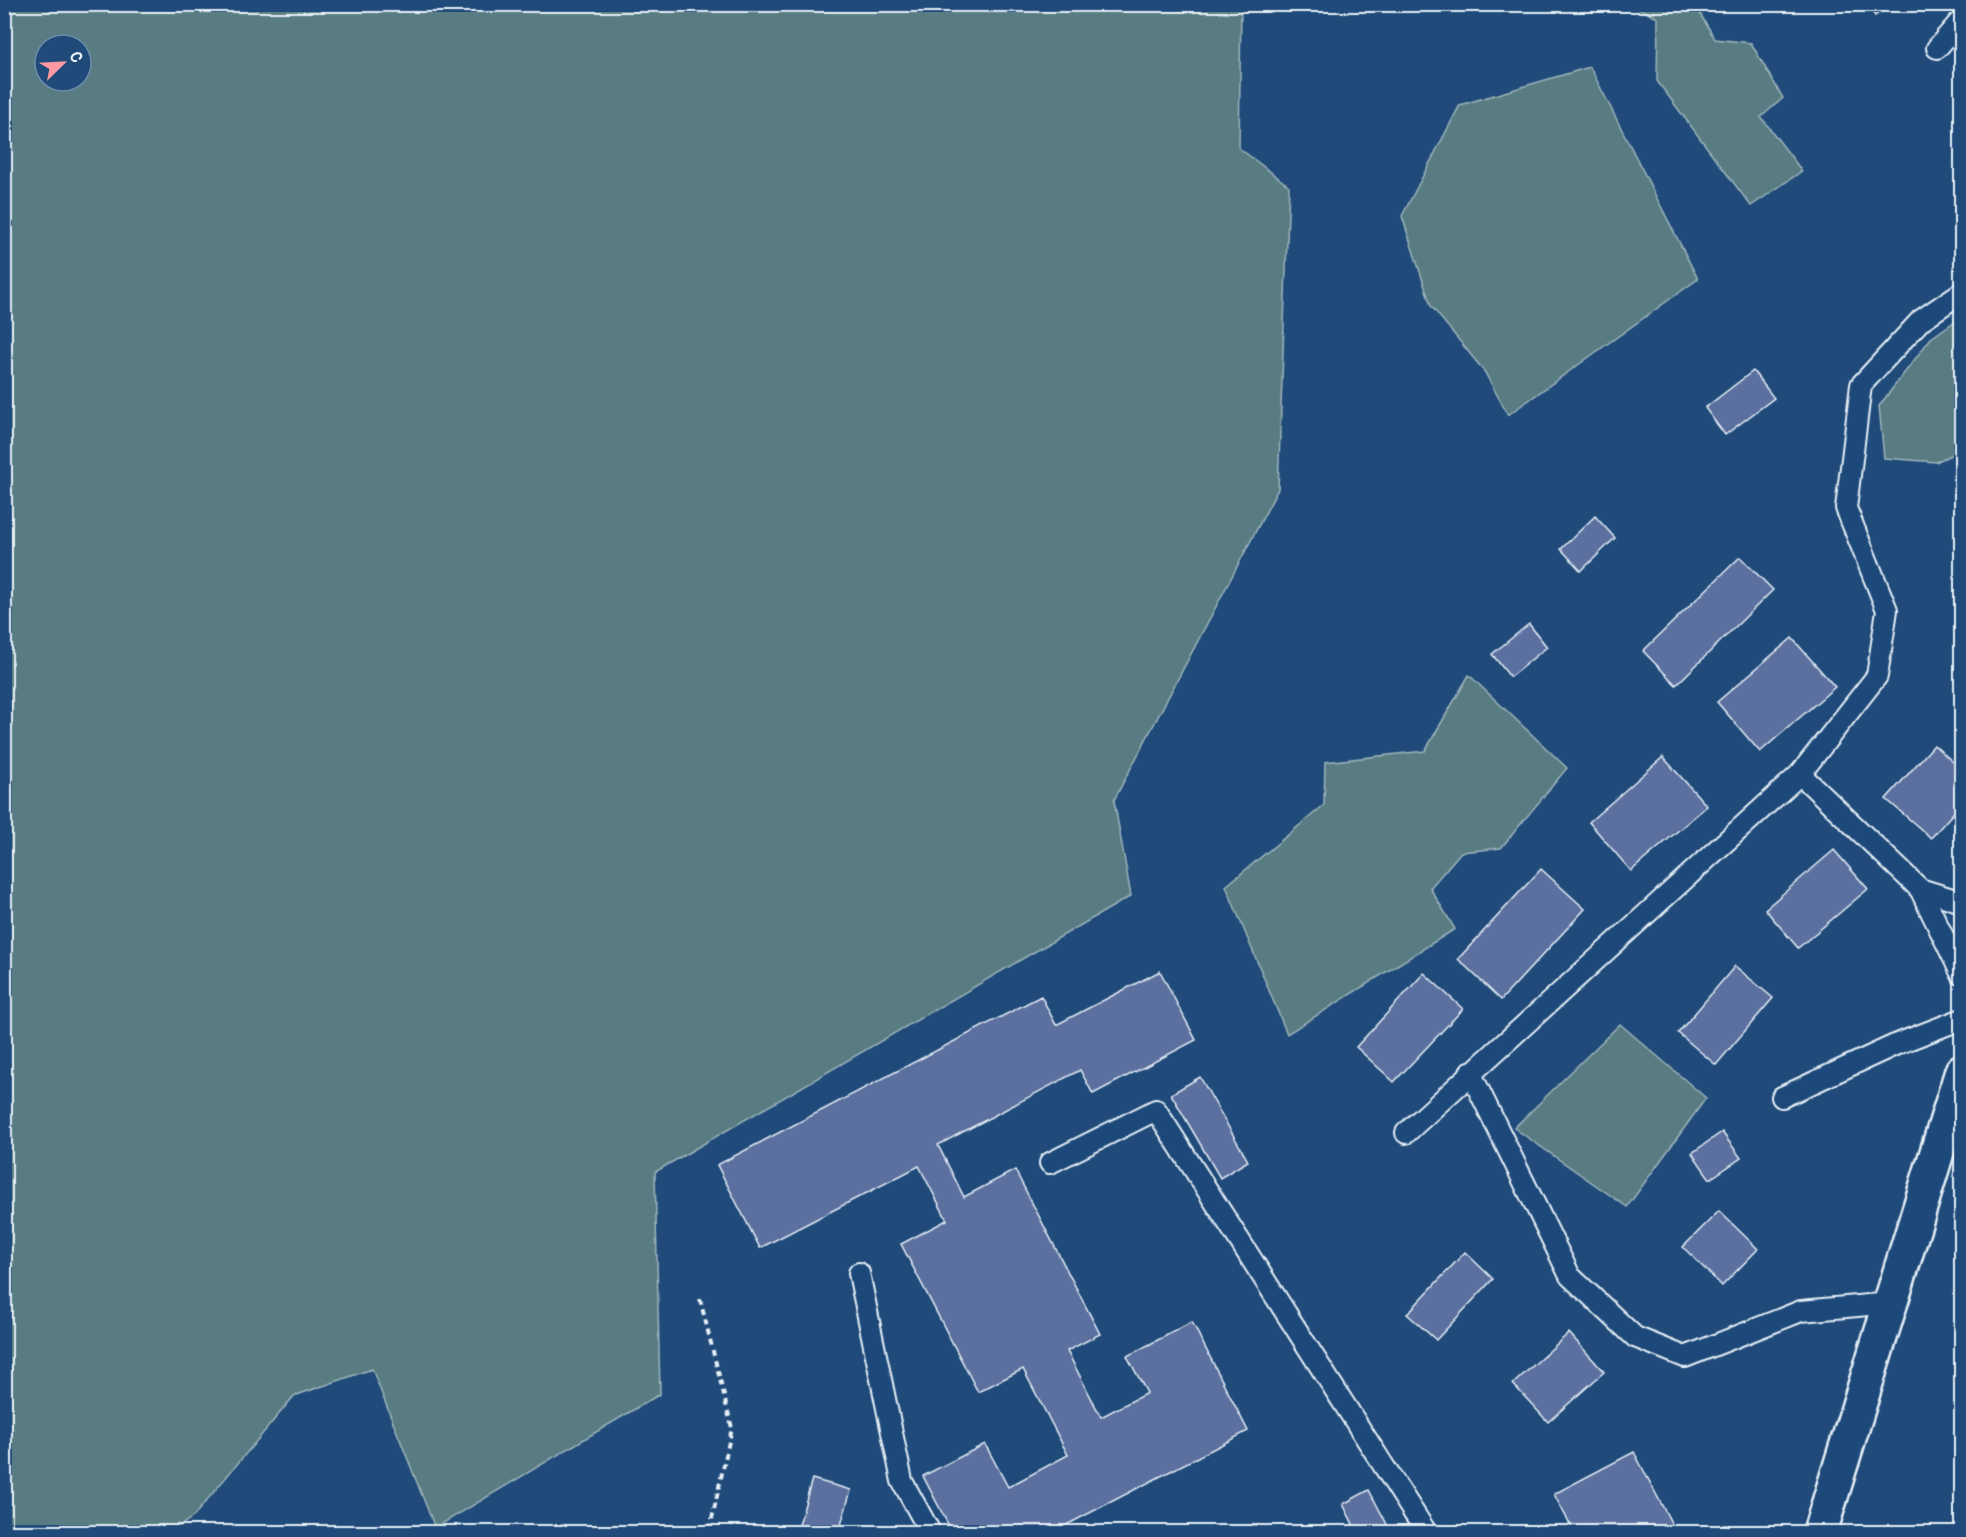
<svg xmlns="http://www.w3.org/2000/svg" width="1966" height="1537" viewBox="0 0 1966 1537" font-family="Pangolin,sans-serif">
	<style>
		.green { fill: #587c81; stroke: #a0b6bc; stroke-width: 1.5; fill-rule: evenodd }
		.building { fill: #5c6f9f; stroke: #e8f1f8; stroke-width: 1.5 }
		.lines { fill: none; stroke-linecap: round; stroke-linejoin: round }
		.service-casing { stroke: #e8f1f8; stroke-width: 24 }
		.minor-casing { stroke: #e8f1f8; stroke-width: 38 }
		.path { stroke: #e8f1f8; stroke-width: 4; stroke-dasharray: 6 4.5; stroke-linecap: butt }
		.service { stroke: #1f4a7a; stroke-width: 20 }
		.minor { stroke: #1f4a7a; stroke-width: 33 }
	</style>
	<rect width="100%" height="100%" fill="#1f4a7a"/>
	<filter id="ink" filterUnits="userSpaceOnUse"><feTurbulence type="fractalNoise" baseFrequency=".0167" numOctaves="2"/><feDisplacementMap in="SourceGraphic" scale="12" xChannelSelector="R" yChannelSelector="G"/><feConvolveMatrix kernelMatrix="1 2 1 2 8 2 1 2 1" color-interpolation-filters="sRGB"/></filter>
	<g filter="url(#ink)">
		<!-- green -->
		<g class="green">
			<path d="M5,4l1236,1 -2,143 50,38 -11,303 -164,311 17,96 -476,276 5,222 -225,134 -63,-159 -78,27 -101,121 -22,15h-166zM45,45h36v36h-36z"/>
			<polygon points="1631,5 1695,5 1715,39 1751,43 1783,98 1761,117 1802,171 1751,206 1657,81 1658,18"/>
			<polygon points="1590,67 1698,279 1508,415 1484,371 1431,306 1402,216 1460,105"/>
			<polygon points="1961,317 1961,450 1936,462 1884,458 1879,406 1931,338"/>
			<polygon points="1469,675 1567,768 1501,848 1461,852 1430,888 1455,929 1287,1034 1226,886 1324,805 1325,762 1425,751"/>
			<polygon points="1620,1024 1706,1098 1627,1207 1514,1128"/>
		</g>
		<!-- building -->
		<g class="building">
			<polygon points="1866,4 1890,4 1875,16"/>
			<polygon points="1753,371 1774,398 1725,435 1705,408"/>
			<polygon points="1595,516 1615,538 1581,571 1561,549"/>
			<polygon points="1740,557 1773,590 1676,685 1643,651"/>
			<polygon points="1529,624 1547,647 1510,677 1492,654"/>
			<polygon points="1792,638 1835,687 1760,752 1717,702"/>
			<polygon points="1934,745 1962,770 1962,803 1931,838 1886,799"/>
			<polygon points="1663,757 1707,806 1631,871 1589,822"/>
			<polygon points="1834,850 1868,889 1798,948 1765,909"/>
			<polygon points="1541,869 1585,909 1501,1000 1458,959"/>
			<polygon points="1735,966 1773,998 1716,1065 1678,1033"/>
			<polygon points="1160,971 1196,1040 1093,1094 1080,1070 938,1145 964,1197 1015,1170 1100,1334 1067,1351 1101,1417 1147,1393 1127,1356 1192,1322 1248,1431 1053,1532 952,1532 923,1476 985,1444 1008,1487 1068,1455 1023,1369 978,1392 901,1244 947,1220 919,1166 760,1248 717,1165 1041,996 1056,1025"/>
			<polygon points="1424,973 1463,1009 1394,1082 1356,1047"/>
			<polygon points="1200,1077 1248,1161 1220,1178 1171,1094"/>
			<polygon points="1722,1132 1741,1158 1710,1179 1692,1153"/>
			<polygon points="1719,1211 1758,1249 1722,1286 1683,1247"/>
			<polygon points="1465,1252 1493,1279 1436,1340 1407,1314"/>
			<polygon points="1569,1333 1604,1372 1548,1422 1513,1384"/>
			<polygon points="1634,1452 1676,1532 1574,1532 1554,1494"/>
			<polygon points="812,1479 851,1490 839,1532 797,1532"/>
			<polygon points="1369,1490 1391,1532 1357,1532 1343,1504"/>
		</g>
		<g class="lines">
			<!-- service casing -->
			<g class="service-casing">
				<g id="service">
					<polyline points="1937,48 1962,19"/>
					<polyline points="1800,774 1920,889 1962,902"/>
					<polyline points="1920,889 1962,975"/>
					<polyline points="1470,1072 1570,1276 1635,1337 1685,1357 1801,1311 1891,1303"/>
					<polyline points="1782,1097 1897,1044 1962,1019"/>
					<polyline points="1406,1133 1800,774 1877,676 1887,610 1846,508 1861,385 1921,320 1962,292"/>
					<polyline points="1050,1163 1156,1110 1426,1532"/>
					<polyline points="859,1273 902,1481 930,1532"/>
				</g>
			</g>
			<!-- minor casing -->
			<g class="minor-casing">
				<polyline id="minor" points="1820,1532 1962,1071"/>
			</g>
			<!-- path -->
			<polyline class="path" points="700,1299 732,1428 709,1532"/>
			<!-- service -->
			<use href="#service" class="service"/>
			<!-- minor -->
			<use href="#minor" class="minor"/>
		</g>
	</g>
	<!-- margin -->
	<rect width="1966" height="1537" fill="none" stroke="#1f4a7a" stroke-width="24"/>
	<rect x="12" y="12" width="1942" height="1513" fill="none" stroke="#e8f1f8" stroke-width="2" filter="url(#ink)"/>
	<!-- north arrow -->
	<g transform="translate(63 63) rotate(66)"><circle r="28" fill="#1f4a7a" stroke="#6f8dac" stroke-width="1.5"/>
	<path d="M0-4.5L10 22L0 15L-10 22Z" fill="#ff9aa2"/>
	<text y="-9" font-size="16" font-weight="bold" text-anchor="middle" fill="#e8f1f8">С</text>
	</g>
</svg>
